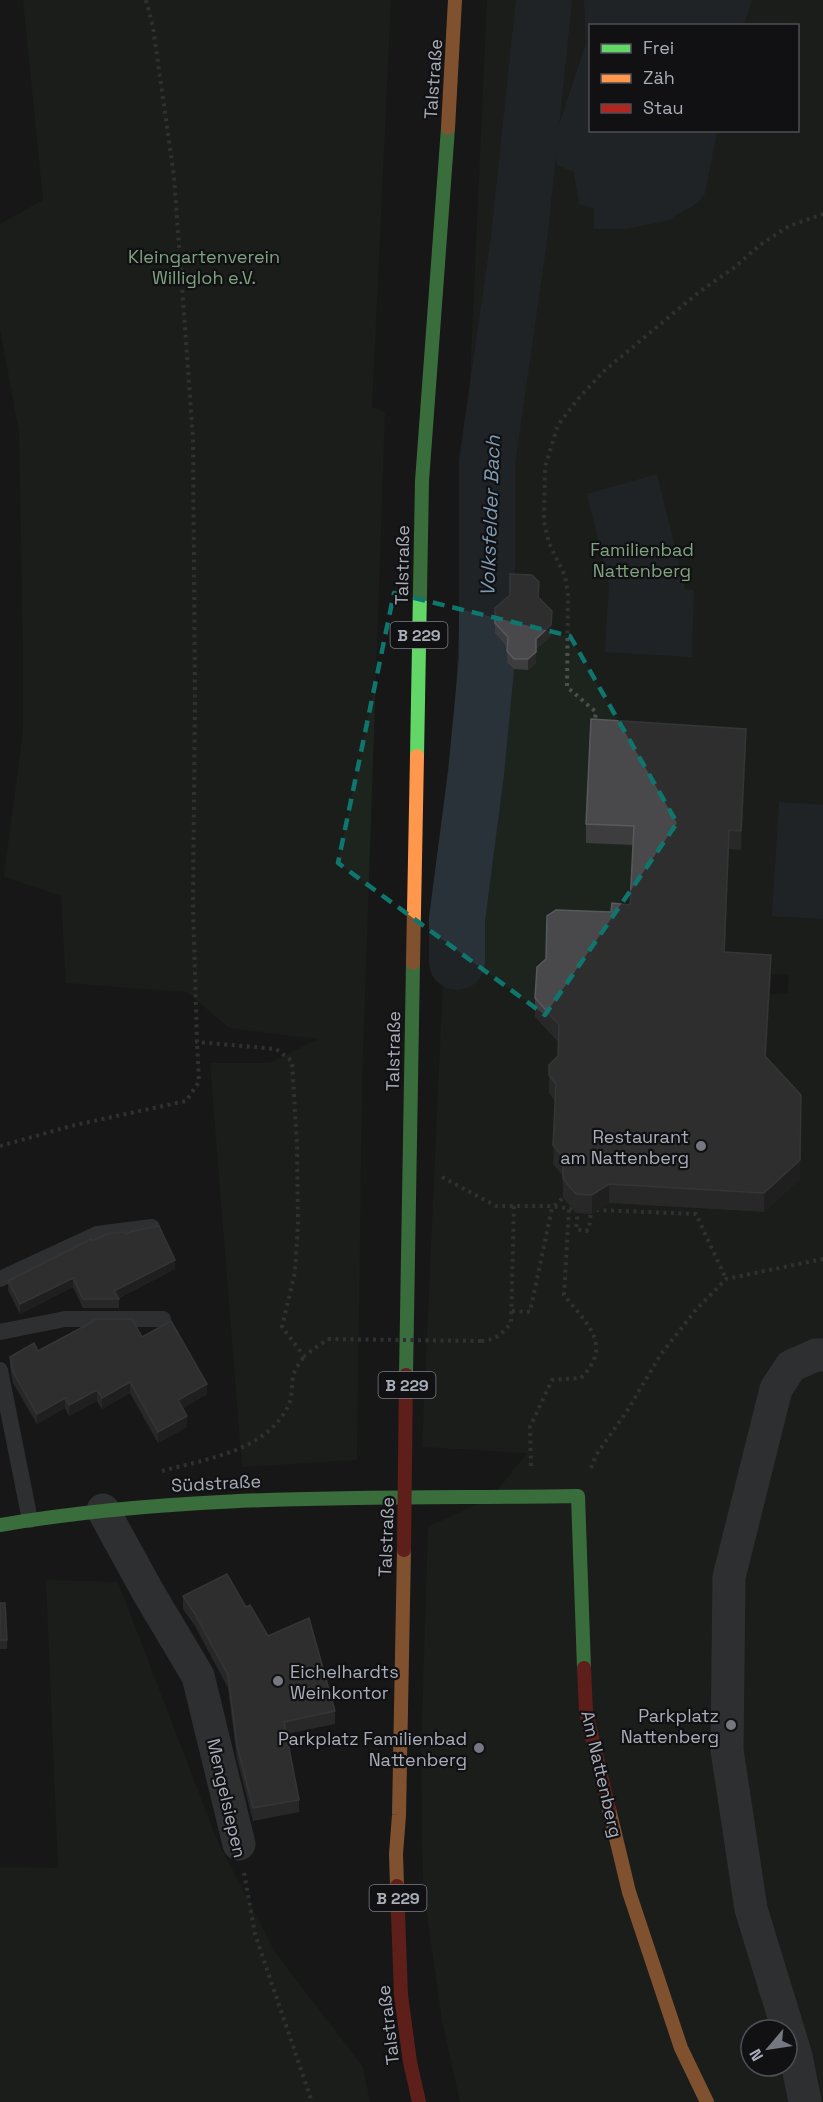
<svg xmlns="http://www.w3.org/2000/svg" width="823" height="2102" viewBox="0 0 823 2102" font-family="'Space Grotesk',sans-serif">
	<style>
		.green { fill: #1d241e; fill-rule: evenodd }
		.water { fill: #2a3239 }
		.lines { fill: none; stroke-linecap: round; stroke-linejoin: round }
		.river { stroke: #2a3239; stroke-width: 56 }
		.path { stroke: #4d4e52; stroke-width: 4; stroke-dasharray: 3 4.5; stroke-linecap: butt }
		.lane { stroke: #4b4c50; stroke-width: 16 }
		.street { stroke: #4b4c50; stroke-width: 33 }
		.fast { stroke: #63d668; stroke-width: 14 }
		.slow { stroke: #ff974d; stroke-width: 14 }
		.jam { stroke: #b3261e; stroke-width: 14 }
		.path-bridge { stroke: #4d4e52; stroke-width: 4; stroke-dasharray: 3 4.5; stroke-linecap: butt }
		.wall { fill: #3d3d3f }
		.shaded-wall { fill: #29292a }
		.building { fill: #49494c; stroke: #58595d; stroke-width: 1.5 }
		.marked { fill: none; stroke: #0f766e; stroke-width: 4.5; stroke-dasharray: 12 8; stroke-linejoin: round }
		.poi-dot { fill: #757880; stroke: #111113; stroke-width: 2 }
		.labels { text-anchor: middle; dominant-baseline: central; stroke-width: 4.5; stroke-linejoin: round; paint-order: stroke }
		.shield { fill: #111113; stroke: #7b7e86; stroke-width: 1.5 }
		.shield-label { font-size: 16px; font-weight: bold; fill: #a8adb8 }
		.street-label { font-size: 18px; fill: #a8adb8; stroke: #111113 }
		.park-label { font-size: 18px; fill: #7fa381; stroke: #111113 }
		.poi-label { font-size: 18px; fill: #a8adb8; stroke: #111113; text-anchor: end }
		.water-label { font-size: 20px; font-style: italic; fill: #7f9bb3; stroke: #111113 }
	</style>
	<rect width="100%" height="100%" fill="#171717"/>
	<!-- green -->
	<g class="green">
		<polygon points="23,0 391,0 372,407 385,412 362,1083 357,1460 242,1467 210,1063 270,1063 318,1039 229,1028 187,992 66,983 61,896 4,877 23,731 23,647 19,432 0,329 0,224 43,200"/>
		<path d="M487,0h336v2102h-363l-18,-82 -19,-133 -2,-133 7,-227 64,-30 35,-44 -105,-6zM590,26h208v104h-208zM746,748l-17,101 -5,122 65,4 -2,19h-35l17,85 -6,133 -154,-9 -17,11 -16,-1 -13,-15v-22l-10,-13 6,-119 71,-120 4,-79zM751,2030h36v36h-36z"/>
		<polygon points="46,1580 118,1582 217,1840 275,1952 363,2067 370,2102 0,2102 0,1867 58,1868"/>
	</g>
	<!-- water -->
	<g class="water">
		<polygon points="584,0 752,0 744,25 590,26 590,130 717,131 705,193 698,203 666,221 625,229 594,229 594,208 579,204 574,172 557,165 555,154 550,152 586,44"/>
		<polygon points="657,474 685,589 694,590 692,657 605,652 609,584 587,494"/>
		<polygon points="779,802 823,805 823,919 772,916"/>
	</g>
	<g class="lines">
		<!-- river -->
		<polyline class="river" points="457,962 457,919 476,773 487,659 487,462 519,239 544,0"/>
		<!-- path -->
		<g class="path">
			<polyline points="146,0 153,27 174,177 193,438 195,697 193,905 197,1042 276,1049 292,1061 297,1145 298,1223 295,1272 282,1327 304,1356 328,1339"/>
			<polyline points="594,725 596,712 567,687 568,595 565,576 549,543 544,522 545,467 558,425 578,399 604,371 699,292 735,267 760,245 789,226 823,214"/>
			<polyline points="0,1146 75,1125 186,1101 199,1082 197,1042"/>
			<polyline points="442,1177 496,1206 547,1206 577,1209"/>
			<polyline points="578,1209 576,1229 586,1231 589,1229 591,1211"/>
			<polyline points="596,1210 696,1214 726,1279"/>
			<path d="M481,1341c15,-1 21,-7 30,-18l3,-117"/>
			<path d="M531,1466l-1,-39 22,-47 29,-2c33,-33 5,-55 -17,-83l5,-86"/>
			<polyline points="591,1468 596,1455 627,1411 661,1354 695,1311 726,1279 823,1259"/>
			<path d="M162,1471c44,-12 106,-20 127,-67 4,-9 2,-22 5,-31 2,-6 7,-11 10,-17"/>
			<polyline points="244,1873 255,1934 312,2102"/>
		</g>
		<!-- lane -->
		<g class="lane">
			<polyline points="0,1279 97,1234 152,1227"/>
			<polyline points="0,1332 65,1319 163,1319"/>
			<polyline points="0,1370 30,1520"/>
		</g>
		<!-- street -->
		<g class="street">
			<polyline points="103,1510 148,1592 198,1676 239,1844"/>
			<polyline points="805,2102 796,2056 751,1909 727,1750 729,1577 776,1389 791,1366 816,1355 823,1355"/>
		</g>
		<!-- fast -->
		<g class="fast">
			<polyline points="417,756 422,481 448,128"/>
			<polyline points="406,1375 413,963"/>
			<path d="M0,1525c191,-33 385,-26 578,-29l6,172"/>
		</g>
		<!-- slow -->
		<g class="slow">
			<polyline points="448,128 455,0"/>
			<polyline points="413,963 417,756"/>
			<polyline points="609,1809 629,1892 681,2048 707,2102"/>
			<polyline points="397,1886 396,1854 399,1815 404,1550"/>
		</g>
		<!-- jam -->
		<g class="jam">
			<polyline points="404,1550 406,1375"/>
			<polyline points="584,1668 586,1712 609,1809"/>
			<polyline points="397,1886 401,1995 410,2062 419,2102"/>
		</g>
		<!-- path-bridge -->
		<g class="path-bridge">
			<polyline points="512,1311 530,1312 552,1208 563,1198"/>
			<polyline points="328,1339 481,1341"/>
		</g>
	</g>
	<!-- wall -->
	<g class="wall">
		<polygon points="539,597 551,636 536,649 536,663 528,670 514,669 507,662 507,647 495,633 495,623"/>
		<polygon points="746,748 741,850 729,849 725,953 771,974 766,1057 800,1179 764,1212 609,1203 592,1214 576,1213 563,1198 563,1176 553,1164 555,1102 549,1093 549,1075 558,1056 559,1043 535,1017 535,998 611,912 630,905 633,845 586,843 586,824"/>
		<polygon points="126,1234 175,1269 119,1298 119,1308 83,1308 73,1287 20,1314 8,1290 8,1281"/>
		<polygon points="93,1319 142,1337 207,1394 183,1408 187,1427 158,1443 130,1393 102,1409 97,1401 69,1416 65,1408 37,1424 13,1383 10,1367 10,1357 38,1351 93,1321"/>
		<polygon points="183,1596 246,1607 268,1636 335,1711 335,1724 286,1734 299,1800 299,1812 253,1821 237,1758 228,1688 195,1626 183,1609"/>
		<polygon points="0,1603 7,1640 7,1649 0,1649"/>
	</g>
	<!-- shaded-wall -->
	<g class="shaded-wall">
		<polygon points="552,611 551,636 536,649 536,663 528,670 528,659 536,639"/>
		<polygon points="746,729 746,748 741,850 741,831"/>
		<polygon points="729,830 729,849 724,971 724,952"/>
		<polygon points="771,955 771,974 765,1075 765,1056"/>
		<polygon points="801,1095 800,1179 764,1212 764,1193"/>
		<polygon points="609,1184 609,1203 592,1214 592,1195"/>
		<polygon points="175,1260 175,1269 114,1300 114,1291"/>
		<polygon points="73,1278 73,1287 20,1314 20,1304"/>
		<polygon points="130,1382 130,1393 102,1409 102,1398"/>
		<polygon points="207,1384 207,1394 178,1411 178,1400"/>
		<polygon points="97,1390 97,1401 69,1416 69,1405"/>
		<polygon points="65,1398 65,1408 37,1424 37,1414"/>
		<polygon points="187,1416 187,1427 158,1443 158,1432"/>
	</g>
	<!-- building -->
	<g class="building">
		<polygon points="510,574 532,575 539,582 538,597 552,611 551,625 536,639 536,652 528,659 514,659 507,651 508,637 495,623 495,608 510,595"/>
		<polygon points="591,719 746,729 741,831 729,830 724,952 771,955 765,1056 801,1095 800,1160 764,1193 609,1184 592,1195 576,1194 563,1179 563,1157 553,1145 556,1084 549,1075 549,1065 558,1056 559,1025 535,998 537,967 546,959 547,916 556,910 611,912 612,903 630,905 634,826 586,824"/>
		<polygon points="159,1226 175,1260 114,1291 119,1299 83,1299 73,1278 20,1304 8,1281 91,1239 92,1241 107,1234 125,1232 126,1234 133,1231"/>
		<polygon points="93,1319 132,1319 142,1337 171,1321 207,1384 178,1400 187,1416 158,1432 130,1382 102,1398 97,1390 69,1405 65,1398 37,1414 13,1372 10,1357 34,1343 38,1351 94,1321"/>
		<polygon points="227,1574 246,1607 250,1605 268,1636 309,1618 335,1711 284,1722 299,1800 253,1808 237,1745 228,1675 195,1614 183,1596"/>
		<polygon points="0,1603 5,1603 7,1640 0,1640"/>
	</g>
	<!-- marked area -->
	<path d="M0 0H823V2102H0ZM394,593l176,43 107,187 -132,192 -207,-152z" fill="#171717" fill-opacity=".55" fill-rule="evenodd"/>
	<path class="marked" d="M394,593l176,43 107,187 -132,192 -207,-152z"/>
	<!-- markers -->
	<g class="poi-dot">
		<circle cx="701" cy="1146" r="6"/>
		<circle cx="278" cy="1681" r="6"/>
		<circle cx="731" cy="1725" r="6"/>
		<circle cx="479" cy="1748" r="6"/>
	</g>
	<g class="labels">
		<!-- shield labels -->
		<g class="shield">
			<rect x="390.5" y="622" width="57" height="26" rx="4.5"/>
			<rect x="378.5" y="1372" width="57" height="26" rx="4.5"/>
			<rect x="369.5" y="1885" width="57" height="26" rx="4.5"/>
		</g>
		<g class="shield-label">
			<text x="419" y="635">B 229</text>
			<text x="407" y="1385">B 229</text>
			<text x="398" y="1898">B 229</text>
		</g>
		<!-- street labels -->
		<g class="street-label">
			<text transform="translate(433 79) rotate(-86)">Talstraße</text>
			<text transform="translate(402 565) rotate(-89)">Talstraße</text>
			<text transform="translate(393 1051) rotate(-89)">Talstraße</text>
			<text transform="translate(216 1483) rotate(-3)">Südstraße</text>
			<text transform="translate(386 1537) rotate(-88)">Talstraße</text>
			<text transform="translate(602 1774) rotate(77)">Am Nattenberg</text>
			<text transform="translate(227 1798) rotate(77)">Mengelsiepen</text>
			<text transform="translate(388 2025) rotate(-97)">Talstraße</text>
		</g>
		<!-- park labels -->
		<g class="park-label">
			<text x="204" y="256">Kleingartenverein<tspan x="204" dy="21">Willigloh e.V.</tspan></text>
			<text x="642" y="549">Familienbad<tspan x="642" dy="21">Nattenberg</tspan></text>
		</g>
		<!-- poi labels -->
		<g class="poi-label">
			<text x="689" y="1136">Restaurant<tspan x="689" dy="21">am Nattenberg</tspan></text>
			<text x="290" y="1671" text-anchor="start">Eichelhardts<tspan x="290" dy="21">Weinkontor</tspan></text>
			<text x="719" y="1715">Parkplatz<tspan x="719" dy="21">Nattenberg</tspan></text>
			<text x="467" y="1738">Parkplatz Familienbad<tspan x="467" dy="21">Nattenberg</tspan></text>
		</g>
		<!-- water labels -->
		<g class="water-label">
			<text transform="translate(490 516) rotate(-88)">Volksfelder Bach</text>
		</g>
	</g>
	<!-- legend -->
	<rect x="589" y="24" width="210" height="108" fill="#111113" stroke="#4d4f55" stroke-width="1.5"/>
	<rect x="601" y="44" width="30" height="9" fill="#63d668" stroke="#4d4f55" stroke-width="1.5"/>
	<text x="643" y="54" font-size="18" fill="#a8adb8">Frei</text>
	<rect x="601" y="74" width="30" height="9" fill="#ff974d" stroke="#4d4f55" stroke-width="1.5"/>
	<text x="643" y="84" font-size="18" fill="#a8adb8">Zäh</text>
	<rect x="601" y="104" width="30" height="9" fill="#b3261e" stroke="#4d4f55" stroke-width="1.5"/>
	<text x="643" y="114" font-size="18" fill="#a8adb8">Stau</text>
	<!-- north arrow -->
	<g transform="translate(769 2048) rotate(241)"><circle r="28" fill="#111113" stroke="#4d4f55" stroke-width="1.5"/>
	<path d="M0-4.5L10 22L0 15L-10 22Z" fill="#757880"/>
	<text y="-9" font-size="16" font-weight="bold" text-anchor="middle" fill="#a8adb8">N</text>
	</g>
</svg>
